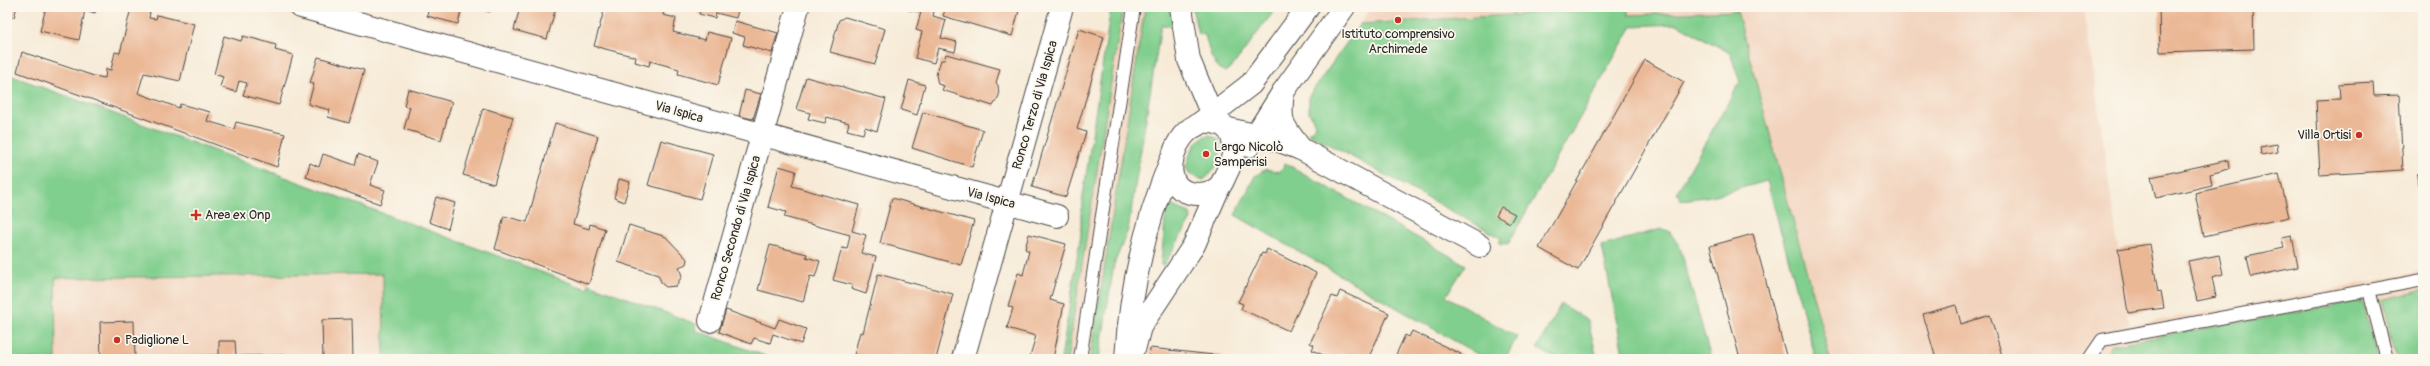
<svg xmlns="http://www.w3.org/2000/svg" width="2430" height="366" viewBox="0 0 2430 366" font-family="Pangolin,sans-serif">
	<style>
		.built { fill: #f2d4be }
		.green { fill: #81cf8e; stroke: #567d5c }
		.building { fill: #ebb896 }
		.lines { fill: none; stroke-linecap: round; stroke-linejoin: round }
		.service-casing { stroke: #4a4845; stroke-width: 14 }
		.minor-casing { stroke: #4a4845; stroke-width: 24 }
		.service { stroke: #fff; stroke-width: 12 }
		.minor { stroke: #fff; stroke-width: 22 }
		.poi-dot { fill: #c8321e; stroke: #fbf7ec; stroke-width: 1.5 }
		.labels { text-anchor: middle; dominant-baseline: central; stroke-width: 3.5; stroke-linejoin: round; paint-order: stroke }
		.poi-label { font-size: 13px; fill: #2b2b2b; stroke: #fbf7ec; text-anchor: start }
		.street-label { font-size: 13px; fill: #2b2b2b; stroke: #fbf7ec }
	</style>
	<rect width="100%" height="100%" fill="#fbf7ec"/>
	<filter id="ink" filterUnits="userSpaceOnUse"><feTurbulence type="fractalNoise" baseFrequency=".025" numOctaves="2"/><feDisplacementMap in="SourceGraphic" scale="8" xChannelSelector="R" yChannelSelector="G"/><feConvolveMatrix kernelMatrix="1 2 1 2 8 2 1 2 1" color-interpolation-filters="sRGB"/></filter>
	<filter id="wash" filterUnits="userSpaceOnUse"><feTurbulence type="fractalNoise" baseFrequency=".012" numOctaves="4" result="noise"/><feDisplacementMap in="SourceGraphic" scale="16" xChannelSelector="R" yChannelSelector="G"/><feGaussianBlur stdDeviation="0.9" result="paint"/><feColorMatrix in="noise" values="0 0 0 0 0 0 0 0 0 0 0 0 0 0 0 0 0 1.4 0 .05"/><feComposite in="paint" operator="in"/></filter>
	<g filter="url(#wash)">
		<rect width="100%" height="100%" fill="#f7ebd8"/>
		<!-- built -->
		<g class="built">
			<polygon points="1111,7 1155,7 1099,359 1061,359 1081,234 1081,210"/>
			<polygon points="1372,7 2084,7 2129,325 2316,293 2423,271 2423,359 1830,359 1737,11 1628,15 1628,8 1360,24"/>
			<polygon points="7,74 182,140 773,359 7,359"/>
		</g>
		<!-- green -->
		<g class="green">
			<polygon points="1111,7 1123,7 1067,359 1061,359 1081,234 1081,210"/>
			<polygon points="1145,7 1172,7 1174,26 1161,25 1128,230 1114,264 1099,359 1090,359"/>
			<path d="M1192,7h85l-45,60 -7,5c-14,-7 -16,-23 -20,-37l-7,-1z"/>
			<polygon points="1628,8 1628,15 1737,11 1830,359 1816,359 1767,181 1711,196 1681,200 1677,192 1740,82 1730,53 1677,24 1632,26 1508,244 1499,243 1501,238 1308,133 1316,126 1309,112 1309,96 1360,24"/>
			<polygon points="7,74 587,289 589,284 696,324 695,330 773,359 384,359 383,274 55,278 56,359 7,359"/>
			<path d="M1209,135l9,4c6,15 -2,33 -15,41l-14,-6 -3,-7c4,-13 8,-29 23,-32z"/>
			<polygon points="1285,163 1466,265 1446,296 1517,337 1505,359 1486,359 1235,215 1255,176 1266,169 1280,172"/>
			<polygon points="1170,205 1190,213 1191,219 1164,265 1161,265 1166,210"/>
			<polygon points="1661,229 1669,231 1680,247 1711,359 1624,359 1602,246"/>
			<polygon points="2423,290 2423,359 2397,359 2382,300"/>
			<polygon points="2352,302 2363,302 2378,359 2103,359 2112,345"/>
			<polygon points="1561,304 1588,320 1597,359 1556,359 1537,348"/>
		</g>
		<g id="blocks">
			<!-- building -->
			<g class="building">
				<polygon points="7,7 17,7 14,17 7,16"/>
				<polygon points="46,7 97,7 95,13 85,10 79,40 40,31"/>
				<polygon points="429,7 462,7 458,24 427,16"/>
				<polygon points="474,7 491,7 490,12"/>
				<polygon points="520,7 556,7 547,39 514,30"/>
				<polygon points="605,7 654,7 664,10 663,15 676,18 673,32 705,40 707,32 731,38 718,85 678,74 679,69 650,61 649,66 635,62 636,57 594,46"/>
				<polygon points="701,7 739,7 736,18 716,13 715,18 699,14"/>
				<polygon points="909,7 935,7 933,16 946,20 941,38 957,42 955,52 938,48 934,63 915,58 922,32 916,30 921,12 908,10"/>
				<polygon points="946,7 1020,7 1012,36 943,16"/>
				<polygon points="2159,7 2253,7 2254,49 2160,52"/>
				<polygon points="131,8 150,12 149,18 156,19 157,15 194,24 180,81 144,73 138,93 179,108 180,104 210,112 207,121 234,129 236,122 285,134 277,167 17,72 22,52 94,76 105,78 106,69 111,70 115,52 120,53"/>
				<polygon points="845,17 885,29 875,64 830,52 839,20"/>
				<polygon points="735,21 778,33 772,53 743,45 745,37 732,33"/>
				<polygon points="1079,29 1104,37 1077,129 1086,132 1066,197 1032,187"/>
				<polygon points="224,36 241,41 243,36 259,40 276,45 275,50 293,55 279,105 243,95 247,83 239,81 236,92 220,87 223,77 214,74"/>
				<polygon points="946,54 1000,69 996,83 998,85 999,96 993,106 942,90 944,86 938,84 936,75 941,60 944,60"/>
				<polygon points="318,57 364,70 349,123 328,117 330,110 308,104 314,84 310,83"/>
				<polygon points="1645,60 1684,82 1578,270 1539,248"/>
				<polygon points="806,77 886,99 877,131 865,127 863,134 847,130 849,123 827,117 825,123 808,119 810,113 796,109"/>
				<polygon points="909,80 925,85 917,115 901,110"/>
				<polygon points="2373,82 2374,96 2399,95 2403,170 2320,175 2316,100 2340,99 2339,84"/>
				<polygon points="408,89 452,102 441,140 404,129 410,107 404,106"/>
				<polygon points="745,90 761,94 753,119 739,116"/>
				<polygon points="483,108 513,117 494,184 463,175"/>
				<polygon points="923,112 983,130 972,167 912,148"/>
				<polygon points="555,123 598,136 573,224 589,229 590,224 605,229 589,284 495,249 504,216 527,222"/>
				<polygon points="661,140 713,154 700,199 648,185"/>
				<polygon points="2277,144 2278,152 2261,155 2260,147"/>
				<polygon points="323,154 355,165 358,154 378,162 370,185 385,190 380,204 306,177 310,163 319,167"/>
				<polygon points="2228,160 2229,169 2210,174 2212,185 2156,198 2151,177"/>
				<polygon points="779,166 796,171 792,186 859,205 852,231 866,235 861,253 876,257 866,294 851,289 852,285 833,280 842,248 847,249 850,235 784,217 786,212 768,207"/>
				<polygon points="2279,174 2289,217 2204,236 2195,193"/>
				<polygon points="2417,174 2423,174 2423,185 2418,185"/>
				<polygon points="619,179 630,182 624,202 614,198"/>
				<polygon points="436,197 455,203 448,229 429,222"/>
				<polygon points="892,198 974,221 961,265 880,243"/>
				<polygon points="1501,207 1515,214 1510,223 1496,216"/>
				<polygon points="629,225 666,237 687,259 686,264 679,267 682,276 676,286 666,287 662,284 658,275 618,262"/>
				<polygon points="1029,234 1066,244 1050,300 1064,304 1053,359 1029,359 1036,336 1007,328 1013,308 1008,306 1018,273 1023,275 1029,251 1025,249"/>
				<polygon points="1753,234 1781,337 1787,359 1740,359 1710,246"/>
				<polygon points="2292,236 2298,267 2251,277 2247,256 2284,248 2282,238"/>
				<polygon points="2150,244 2158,292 2161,291 2164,308 2128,313 2118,249"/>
				<polygon points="770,245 807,254 806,257 820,261 815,277 810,276 803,302 758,290"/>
				<polygon points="1267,249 1316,273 1289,331 1241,309 1243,304 1238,302 1262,253 1265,254"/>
				<polygon points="2219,255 2223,274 2212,277 2216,297 2197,301 2188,261"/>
				<polygon points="878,274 953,294 936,359 853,359 860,332 863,333"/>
				<polygon points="1340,291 1389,313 1368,359 1332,359 1312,350 1314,345 1310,343 1332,296 1337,298"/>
				<polygon points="1956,305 1961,324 1990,315 2003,359 1936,359 1923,314"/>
				<polygon points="726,310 775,328 779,319 806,329 801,344 773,334 770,343 754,338 751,344 719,332"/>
				<polygon points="352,319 353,359 323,359 322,320"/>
				<polygon points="134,321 135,359 101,359 100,322"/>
				<polygon points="1412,331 1461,354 1458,359 1394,359 1405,335 1409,337"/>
				<polygon points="219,341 235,341 236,356 285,355 285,359 170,359 170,356 219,355"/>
				<polygon points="1150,348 1223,356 1222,359 1149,359"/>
			</g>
		</g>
	</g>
	<g filter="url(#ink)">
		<use href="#blocks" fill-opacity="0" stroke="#4a4845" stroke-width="1"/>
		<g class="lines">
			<!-- service casing -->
			<g class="service-casing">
				<g id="service">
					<polyline points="2369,290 2387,359"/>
					<polyline points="1080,359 1134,7"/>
					<polyline points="2089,359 2102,340 2423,280"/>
				</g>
			</g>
			<!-- minor casing -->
			<g class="minor-casing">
				<g id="minor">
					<polyline points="301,7 1057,216"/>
					<polyline points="1181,7 1189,60 1207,103 1220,123"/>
					<path d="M1283,92c-4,32 -1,32 18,57"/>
					<path d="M1202,122c36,-3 37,27 24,52 -2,4 -4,10 -7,13 -8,7 -20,8 -29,6 -30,-7 -19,-49 -1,-63 3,-3 9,-5 13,-8z"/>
					<polyline points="1202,122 1251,84 1308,7"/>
					<polyline points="1228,129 1277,140 1301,149 1480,246"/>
					<polyline points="1249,146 1283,92 1344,7"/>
					<polyline points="710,321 798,7"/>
					<polyline points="1135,346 1140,327 1194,245 1219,187"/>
					<polyline points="963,359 1062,7"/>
					<path d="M1126,359c4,-69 19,-135 45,-199"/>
				</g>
			</g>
			<!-- service -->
			<use href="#service" class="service"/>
			<!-- minor -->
			<use href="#minor" class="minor"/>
		</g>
	</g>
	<!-- markers -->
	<g class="poi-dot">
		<circle cx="1398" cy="20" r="4"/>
		<circle cx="2359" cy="135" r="4"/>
		<circle cx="1206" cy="154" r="4"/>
		<path d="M194 209h4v4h4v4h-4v4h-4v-4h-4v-4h4z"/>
		<circle cx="117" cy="340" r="4"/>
	</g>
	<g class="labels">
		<!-- poi labels -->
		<g class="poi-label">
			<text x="1398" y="34" text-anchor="middle">Istituto comprensivo<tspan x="1398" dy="15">Archimede</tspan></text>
			<text x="2351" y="135" text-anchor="end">Villa Ortisi</text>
			<text x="1214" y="147">Largo Nicolò<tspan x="1214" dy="15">Samperisi</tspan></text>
			<text x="205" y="215">Area ex Onp</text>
			<text x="125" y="340">Padiglione L</text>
		</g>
		<!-- street labels -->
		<g class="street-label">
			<text transform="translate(1035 105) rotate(-74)">Ronco Terzo di Via Ispica</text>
			<text transform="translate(679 112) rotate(16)">Via Ispica</text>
			<text transform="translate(991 198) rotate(15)">Via Ispica</text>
			<text transform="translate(736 228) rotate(-74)">Ronco Secondo di Via Ispica</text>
		</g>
	</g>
	<!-- margin -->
	<rect width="2430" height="366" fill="none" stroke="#fbf7ec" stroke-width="24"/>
</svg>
